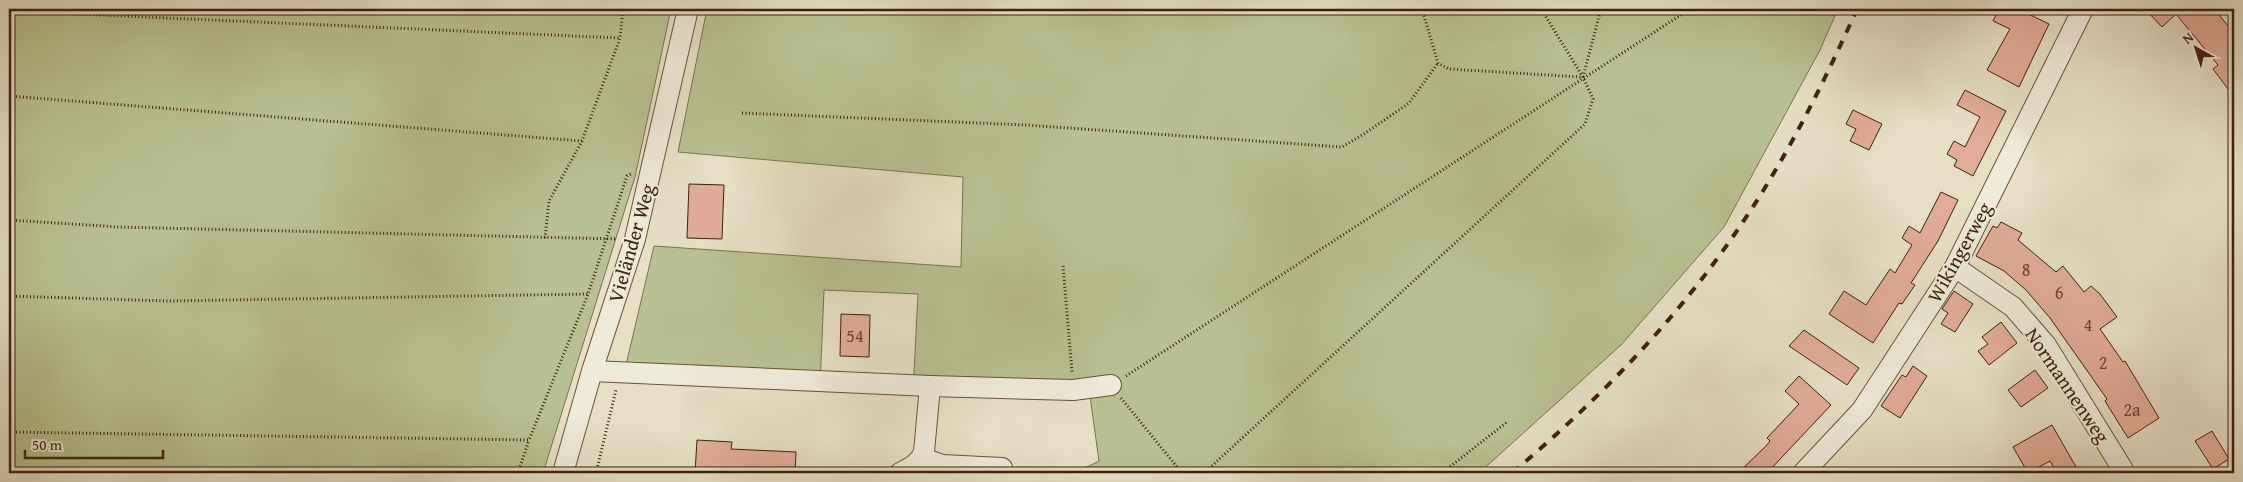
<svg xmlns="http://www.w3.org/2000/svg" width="2243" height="482" viewBox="0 0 2243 482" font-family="'Gentium Book Plus',serif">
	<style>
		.green { fill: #b9c192; stroke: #7c714e }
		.building { fill: #e1ad97; stroke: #3f2109 }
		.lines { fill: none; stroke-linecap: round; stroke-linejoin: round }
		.minor-casing { stroke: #695138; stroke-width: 22 }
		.path { stroke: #3f2109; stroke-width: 3; stroke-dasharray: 1 2.5; stroke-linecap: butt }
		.minor { stroke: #efebd9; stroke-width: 20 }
		.rail { stroke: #3f2109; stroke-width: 4; stroke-dasharray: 9 9; stroke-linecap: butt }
		.labels { text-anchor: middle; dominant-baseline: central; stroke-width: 4; stroke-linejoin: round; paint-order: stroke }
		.number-label { font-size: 18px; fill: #68442c }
		.street-label { font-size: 20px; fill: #3f2109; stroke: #efebd9 }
	</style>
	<rect width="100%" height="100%" fill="#e7e0c5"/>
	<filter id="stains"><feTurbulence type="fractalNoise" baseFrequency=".004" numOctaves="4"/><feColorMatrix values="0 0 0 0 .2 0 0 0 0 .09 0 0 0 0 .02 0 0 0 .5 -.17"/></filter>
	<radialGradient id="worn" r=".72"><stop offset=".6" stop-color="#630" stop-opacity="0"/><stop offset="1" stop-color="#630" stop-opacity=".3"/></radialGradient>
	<!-- green -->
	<g class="green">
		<polygon points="9,9 671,9 635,177 543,473 9,473"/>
		<polygon points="707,9 1838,9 1820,50 1724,227 1621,345 1479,473 1075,473 1099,461 1090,396 913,392 918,294 824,290 820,388 622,382 654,246 961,267 963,177 678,152"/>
	</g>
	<!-- building -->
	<g class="building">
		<polygon points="1999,9 2018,9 2049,24 2019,87 1987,70 2010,29 1993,21"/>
		<polygon points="2145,9 2214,9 2234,33 2234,97 2213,69 2218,65 2176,14 2162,27"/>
		<polygon points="1965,90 2006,111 1973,176 1954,166 1957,160 1947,154 1954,141 1965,147 1980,117 1957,105"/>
		<polygon points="1853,110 1882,124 1869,150 1850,141 1856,129 1846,124"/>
		<polygon points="689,184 724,185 722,239 687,238"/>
		<polygon points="1941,192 1958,200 1938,241 1911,283 1915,285 1902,304 1899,303 1873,343 1829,314 1844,291 1866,305 1890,269 1895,273 1912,245 1902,238 1909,226 1920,233"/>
		<polygon points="2001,222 2022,233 2018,240 2056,272 2063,266 2084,292 2091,286 2100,294 2117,317 2100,329 2123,362 2125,361 2159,418 2128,438 2105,401 2107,399 2050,318 2026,290 2004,271 1976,256 1993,226 1997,228"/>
		<polygon points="1954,291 1973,304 1955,332 1941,324 1948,313 1942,309"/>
		<polygon points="841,314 870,315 869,357 840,356"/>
		<polygon points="2001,322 2017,343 1989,365 1978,351 1988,344 1982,337"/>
		<polygon points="1804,330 1859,368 1847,385 1789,346"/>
		<polygon points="1913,366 1927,376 1900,418 1881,406 1902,375 1906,377"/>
		<polygon points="2035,370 2048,388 2021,407 2008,390"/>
		<polygon points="1799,376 1831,405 1767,473 1738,473 1766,446 1770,441 1767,438 1799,404 1785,391"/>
		<polygon points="2052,425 2072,460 2080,473 2057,473 2050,461 2028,473 2013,447"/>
		<polygon points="2212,431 2229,459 2213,469 2195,441"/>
		<polygon points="697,440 732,442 731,449 796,452 795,473 695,473"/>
	</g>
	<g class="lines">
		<!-- minor casing -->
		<g class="minor-casing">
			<g id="minor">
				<polyline points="1955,267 2013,307 2046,345 2125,473"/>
				<polyline points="592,371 930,386 1073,390 1111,385"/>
				<polyline points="922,458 942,465 1002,468"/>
				<polyline points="563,473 592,371 635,239 688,9"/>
				<path d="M900,473c10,-5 20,-10 24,-21l6,-66"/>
				<polyline points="1803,473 1862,410 1955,267 2083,9"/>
			</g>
		</g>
		<!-- path -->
		<g class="path">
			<polyline points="1422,9 1438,63 1449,69 1581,77"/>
			<polyline points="9,11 620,38"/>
			<polyline points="1583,77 1601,9"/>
			<polyline points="9,96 582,141"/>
			<polyline points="742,113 1026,125 1342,147 1364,134 1409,103 1438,63"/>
			<polyline points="9,220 119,227 617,239"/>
			<polyline points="545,238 549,201 582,141 620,38 623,9"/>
			<polyline points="1063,266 1072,372"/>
			<polyline points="9,296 168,301 588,294"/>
			<polyline points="1126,376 1690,9"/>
			<polyline points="1121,398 1182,473"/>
			<polyline points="9,432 529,440 588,294 627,176 631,174"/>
			<polyline points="518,473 529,440"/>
			<polyline points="596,473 616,390"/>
			<polyline points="1204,473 1585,124 1593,99 1583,77 1541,9"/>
			<polyline points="1442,473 1507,422"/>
		</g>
		<!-- minor -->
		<use href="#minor" class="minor"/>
		<!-- rail -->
		<path class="rail" d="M1512,473c83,-70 160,-148 222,-238 49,-70 88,-148 123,-226"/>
	</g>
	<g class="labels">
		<!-- number labels -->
		<g class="number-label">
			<text x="2026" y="269">8</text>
			<text x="2059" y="292">6</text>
			<text x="2088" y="324">4</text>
			<text x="855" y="335">54</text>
			<text x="2103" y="362">2</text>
			<text x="2132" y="409">2a</text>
		</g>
		<!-- street labels -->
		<g class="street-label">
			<text transform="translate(631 243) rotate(-74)">Vieländer Weg</text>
			<text transform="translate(1959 252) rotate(-61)">Wikingerweg</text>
			<text transform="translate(2068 385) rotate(56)">Normannenweg</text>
		</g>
	</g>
	<!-- margin -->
	<rect width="2243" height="482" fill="none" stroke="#e7e0c5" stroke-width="30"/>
	<rect x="10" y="10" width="2223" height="462" fill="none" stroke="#3f2109" stroke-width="2.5"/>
	<rect x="15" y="15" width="2213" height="452" fill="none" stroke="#3f2109"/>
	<!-- north arrow -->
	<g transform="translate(2196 48) rotate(321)" stroke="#efebd9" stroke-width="4" paint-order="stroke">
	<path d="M0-4L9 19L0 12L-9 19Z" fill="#3f2109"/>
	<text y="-8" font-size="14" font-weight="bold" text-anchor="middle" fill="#3f2109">N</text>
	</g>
	<!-- scale -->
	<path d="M25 450v8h138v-8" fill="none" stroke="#3f2109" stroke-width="2.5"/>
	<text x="32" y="450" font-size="15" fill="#3f2109" stroke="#efebd9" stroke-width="4" paint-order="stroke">50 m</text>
	<rect width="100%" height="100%" filter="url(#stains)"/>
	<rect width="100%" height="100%" fill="url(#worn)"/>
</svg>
